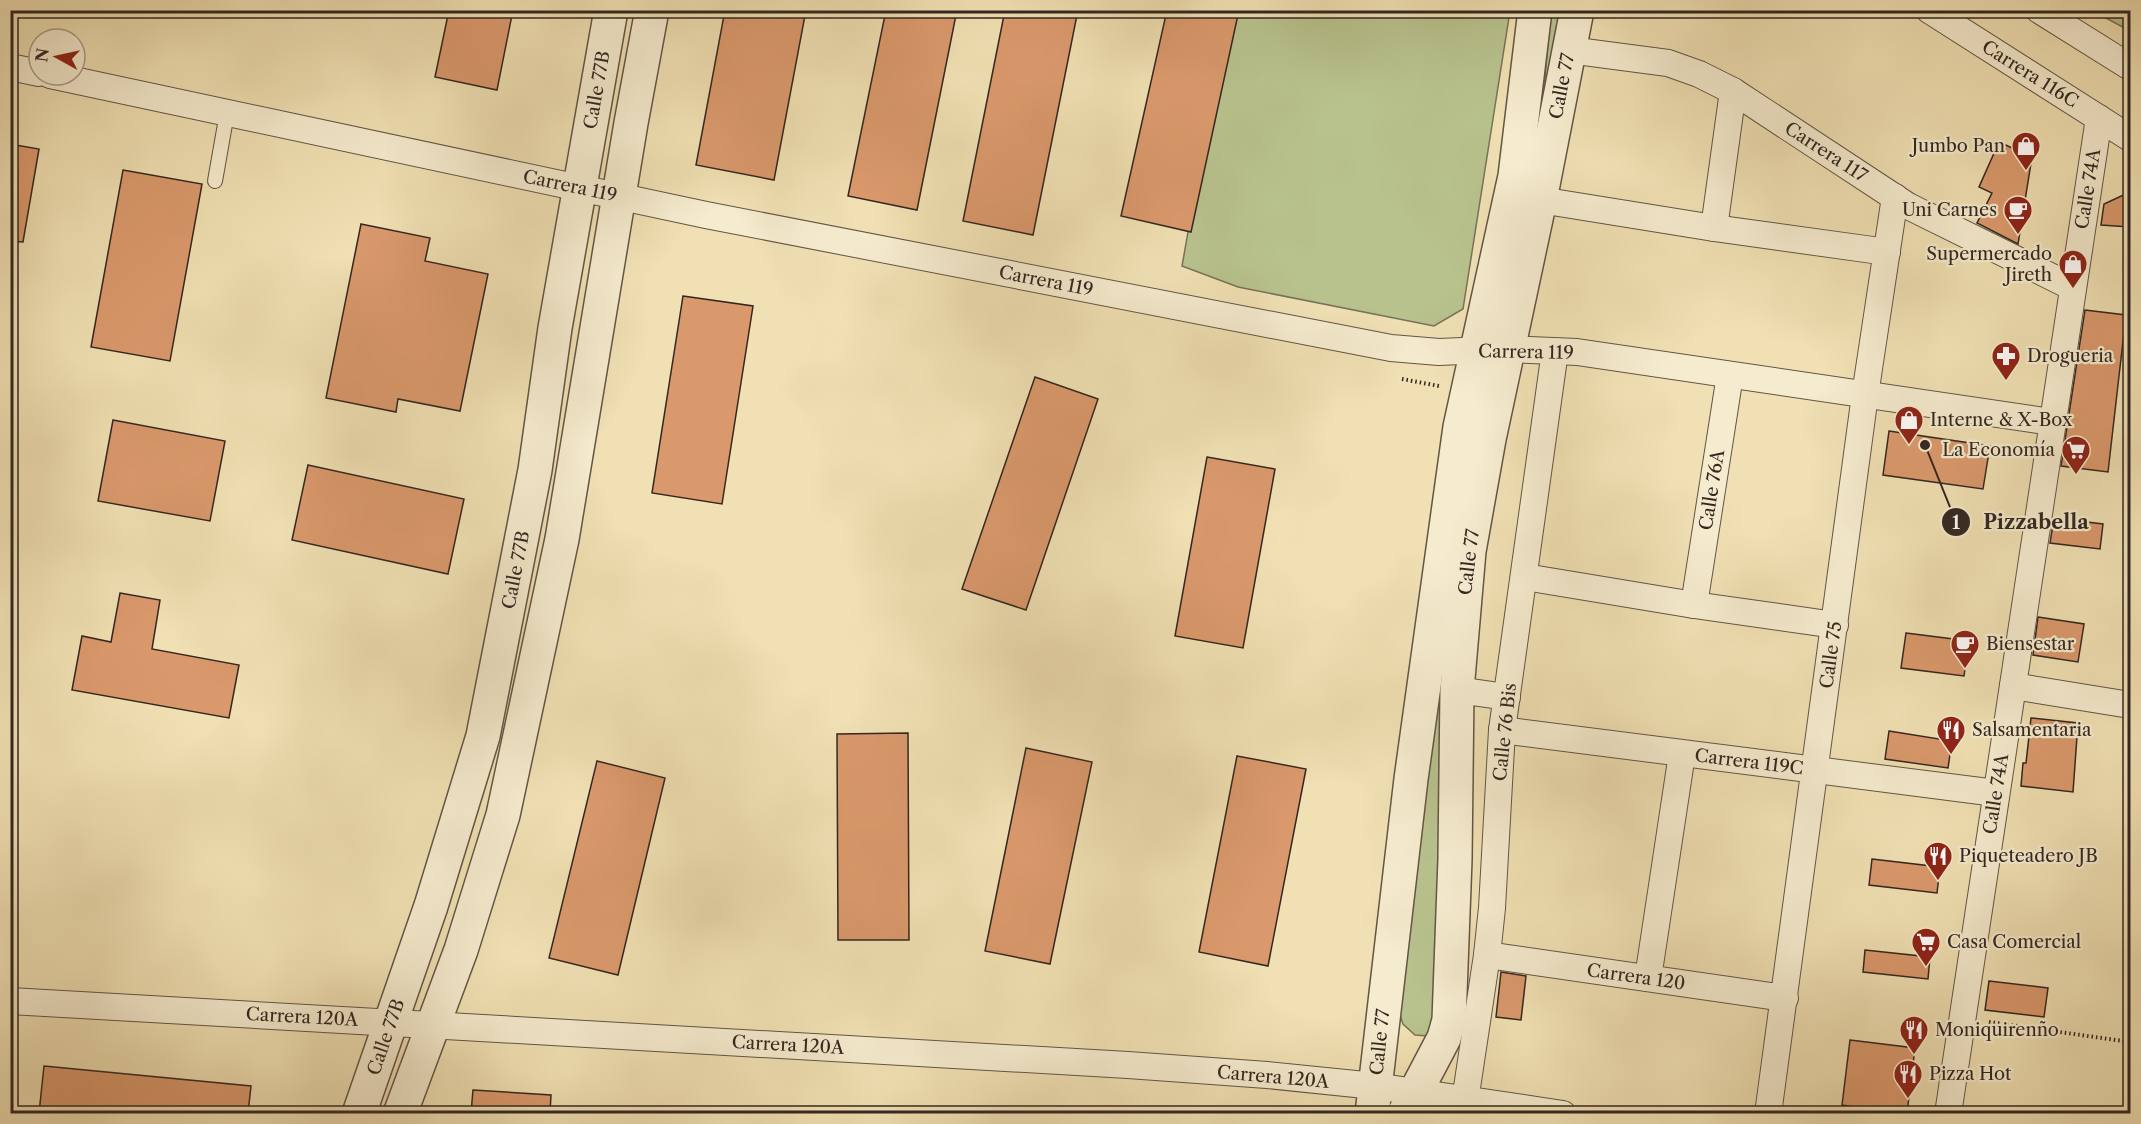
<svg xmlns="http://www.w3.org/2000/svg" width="2141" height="1124" viewBox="0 0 2141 1124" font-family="'Libre Caslon Text',serif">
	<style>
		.green { fill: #b8c28d; stroke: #767458; stroke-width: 1.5 }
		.building { fill: #da996c; stroke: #332722; stroke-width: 1.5 }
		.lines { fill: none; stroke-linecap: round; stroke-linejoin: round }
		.service-casing { stroke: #625546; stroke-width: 16 }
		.minor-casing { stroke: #625546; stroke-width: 28 }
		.tertiary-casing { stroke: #625546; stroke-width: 36 }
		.path { stroke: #332722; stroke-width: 4; stroke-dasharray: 1.5 3; stroke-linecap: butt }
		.service { stroke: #f5ebce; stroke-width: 14 }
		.minor { stroke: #f5ebce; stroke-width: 26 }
		.tertiary { stroke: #f5ebce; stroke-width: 33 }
		.labels { text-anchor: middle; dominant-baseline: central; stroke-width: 4.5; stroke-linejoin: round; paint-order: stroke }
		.street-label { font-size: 18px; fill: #332722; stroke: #f5ebce }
		.poi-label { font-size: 18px; fill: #332722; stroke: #f5ebce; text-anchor: start }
		.leader { fill: none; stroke: #332722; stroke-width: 2 }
		.callout-dot { fill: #332722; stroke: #f5ebce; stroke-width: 2 }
		.mark-label { font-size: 18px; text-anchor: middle; font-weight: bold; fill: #fff }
		.callout-label { font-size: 20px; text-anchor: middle; font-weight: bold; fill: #332722; stroke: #f5ebce; stroke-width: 4.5; stroke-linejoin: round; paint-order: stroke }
	</style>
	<rect width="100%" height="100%" fill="#f0e0b3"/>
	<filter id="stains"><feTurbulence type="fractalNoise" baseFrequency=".00333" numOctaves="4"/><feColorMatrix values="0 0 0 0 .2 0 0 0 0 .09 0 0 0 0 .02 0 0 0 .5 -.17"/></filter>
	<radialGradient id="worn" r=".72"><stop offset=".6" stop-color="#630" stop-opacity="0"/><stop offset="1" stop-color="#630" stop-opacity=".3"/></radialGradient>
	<!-- green -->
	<g class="green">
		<polygon points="1227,11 1510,11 1463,309 1434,326 1238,287 1182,266"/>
		<polygon points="1551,11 1567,11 1527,172 1545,77"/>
		<polygon points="2093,11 2130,11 2130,31"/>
		<polygon points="1447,626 1445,980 1428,1036 1415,1035 1403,1024 1398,1009"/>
	</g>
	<!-- building -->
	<g class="building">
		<polygon points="449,10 513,10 497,90 435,77"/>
		<polygon points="725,10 806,10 774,180 696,165"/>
		<polygon points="886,10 957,10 917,210 848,196"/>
		<polygon points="1005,10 1078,10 1033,235 963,221"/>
		<polygon points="1167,10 1239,10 1191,232 1121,216"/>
		<polygon points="1999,142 2032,157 2018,244 1977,223 1992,193 1979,187"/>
		<polygon points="10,144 39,149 23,242 10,241"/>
		<polygon points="123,170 202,184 170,361 91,347"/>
		<polygon points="2130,192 2130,227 2101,225 2104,204"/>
		<polygon points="361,224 430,238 425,261 488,274 460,411 398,399 396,412 326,398"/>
		<polygon points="683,296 753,306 722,504 652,493"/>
		<polygon points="2085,310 2126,315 2108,472 2061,466"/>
		<polygon points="1035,377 1098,399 1026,610 962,589"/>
		<polygon points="113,420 225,441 210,521 98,501"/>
		<polygon points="1889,431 1990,446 1983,489 1883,475"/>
		<polygon points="1207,457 1275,469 1243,648 1175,636"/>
		<polygon points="308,465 464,499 448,574 292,540"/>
		<polygon points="2054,518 2103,524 2100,549 2050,543"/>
		<polygon points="120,593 160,600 152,649 239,665 229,718 72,690 82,636 111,642"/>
		<polygon points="2038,617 2084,624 2078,662 2033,655"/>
		<polygon points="1906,633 1969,641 1964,676 1901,668"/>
		<polygon points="2031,718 2078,723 2073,792 2021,786 2023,763 2026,763"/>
		<polygon points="1889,731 1952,741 1948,768 1885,759"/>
		<polygon points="908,733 909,940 838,940 837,734"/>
		<polygon points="1026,748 1092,762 1050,964 985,951"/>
		<polygon points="1237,756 1306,769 1268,966 1199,952"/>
		<polygon points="597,761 665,778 618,975 549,958"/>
		<polygon points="1872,859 1940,867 1937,893 1869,885"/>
		<polygon points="1865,950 1930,957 1928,979 1863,972"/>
		<polygon points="1501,972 1526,976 1521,1020 1496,1017"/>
		<polygon points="1989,981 2048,988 2044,1017 1985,1010"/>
		<polygon points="1850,1040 1915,1048 1907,1113 1868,1113 1869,1109 1842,1105"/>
		<polygon points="44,1066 251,1086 248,1113 39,1113"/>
		<polygon points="473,1090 551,1095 550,1113 471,1113"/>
	</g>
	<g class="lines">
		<!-- service casing -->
		<g class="service-casing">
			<polyline id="service" points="215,181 227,113"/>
		</g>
		<!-- minor casing -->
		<g class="minor-casing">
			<g id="minor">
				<polyline points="1929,10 2130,138"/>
				<polyline points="2039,10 2130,67"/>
				<polyline points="1569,50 1668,63 1699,74 1733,91 1908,206 2072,287"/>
				<polyline points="10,67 39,73"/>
				<polyline points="50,75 706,215 1391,348 1439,352 1509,349 1577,352 2052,422"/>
				<polyline points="1540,200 1714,228 1887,252"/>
				<polyline points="1714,228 1733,91"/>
				<polyline points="1525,577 1694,605 1835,625"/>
				<polyline points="1694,605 1730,375"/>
				<polyline points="2013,686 2130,705"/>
				<polyline points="1457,690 1507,697"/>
				<polyline points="1502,730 1996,793"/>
				<polyline points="1487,955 1785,998"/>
				<polyline points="1648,978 1682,754"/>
				<polyline points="10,1001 1128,1065 1267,1075 1375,1086 1563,1114"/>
				<polyline points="1463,1114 1487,955 1492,908 1502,730 1555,351"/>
				<polyline points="1768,1114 1865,395 1895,197"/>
				<polyline points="1948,1114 2099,118"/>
			</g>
		</g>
		<!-- tertiary casing -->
		<g class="tertiary-casing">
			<g id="tertiary">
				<polyline points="359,1114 431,906 483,736 535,470 555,328 611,10"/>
				<polyline points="400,1114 461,950 503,815 562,539 631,123 652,10"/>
				<polyline points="1372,1114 1411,779 1460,427 1515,176 1535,10"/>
				<polyline points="1404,1114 1444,1038 1449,1020 1455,859 1457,690 1469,551 1489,439 1540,200 1577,10"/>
			</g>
		</g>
		<!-- path -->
		<g class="path">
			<polyline points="1402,379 1439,386"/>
			<polyline points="1989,1022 2130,1042"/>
			<polyline points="2127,1042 2130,1021"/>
		</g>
		<!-- service -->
		<use href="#service" class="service"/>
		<!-- minor -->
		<use href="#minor" class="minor"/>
		<!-- tertiary -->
		<use href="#tertiary" class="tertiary"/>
	</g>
	<!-- icons -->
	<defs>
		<g id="shop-pin" transform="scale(1.5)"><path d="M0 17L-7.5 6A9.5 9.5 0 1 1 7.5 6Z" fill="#8f2418" stroke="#f5ebce"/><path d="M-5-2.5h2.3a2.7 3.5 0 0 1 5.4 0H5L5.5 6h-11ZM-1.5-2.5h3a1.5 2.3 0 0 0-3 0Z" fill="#fff"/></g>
		<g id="cafe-pin" transform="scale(1.5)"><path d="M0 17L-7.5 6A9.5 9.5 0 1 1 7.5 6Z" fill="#8f2418" stroke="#f5ebce"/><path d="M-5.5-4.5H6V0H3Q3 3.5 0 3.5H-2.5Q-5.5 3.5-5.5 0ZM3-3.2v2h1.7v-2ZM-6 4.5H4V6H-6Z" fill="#fff"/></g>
		<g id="pharmacy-pin" transform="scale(1.5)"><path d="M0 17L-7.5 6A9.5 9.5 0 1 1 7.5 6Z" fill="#8f2418" stroke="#f5ebce"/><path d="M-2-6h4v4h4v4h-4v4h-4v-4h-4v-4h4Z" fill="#fff"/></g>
		<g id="supermarket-pin" transform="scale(1.5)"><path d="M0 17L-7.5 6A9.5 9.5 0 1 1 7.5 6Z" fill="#8f2418" stroke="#f5ebce"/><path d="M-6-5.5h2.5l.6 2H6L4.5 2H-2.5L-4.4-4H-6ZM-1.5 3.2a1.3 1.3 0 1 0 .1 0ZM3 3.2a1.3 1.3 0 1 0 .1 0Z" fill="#fff"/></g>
		<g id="restaurant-pin" transform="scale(1.5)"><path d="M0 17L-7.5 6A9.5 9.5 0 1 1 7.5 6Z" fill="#8f2418" stroke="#f5ebce"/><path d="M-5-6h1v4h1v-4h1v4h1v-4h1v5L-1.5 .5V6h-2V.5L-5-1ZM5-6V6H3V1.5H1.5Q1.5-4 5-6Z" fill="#fff"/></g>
	</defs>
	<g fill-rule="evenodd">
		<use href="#shop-pin" x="2026" y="146"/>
		<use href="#cafe-pin" x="2018" y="210"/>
		<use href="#shop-pin" x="2073" y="264"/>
		<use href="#pharmacy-pin" x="2006" y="356"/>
		<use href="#shop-pin" x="1909" y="420"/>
		<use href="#supermarket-pin" x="2076" y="450"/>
		<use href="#cafe-pin" x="1965" y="644"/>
		<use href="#restaurant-pin" x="1951" y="730"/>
		<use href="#restaurant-pin" x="1938" y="856"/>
		<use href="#supermarket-pin" x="1926" y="942"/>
		<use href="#restaurant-pin" x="1914" y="1030"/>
		<use href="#restaurant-pin" x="1908" y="1074"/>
	</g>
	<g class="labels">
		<!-- street labels -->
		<g class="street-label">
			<text transform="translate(2030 74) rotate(32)">Carrera 116C</text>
			<text transform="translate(1562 86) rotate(-79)">Calle 77</text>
			<text transform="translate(597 90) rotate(-80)">Calle 77B</text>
			<text transform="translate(1826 152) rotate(33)">Carrera 117</text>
			<text transform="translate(570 186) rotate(12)">Carrera 119</text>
			<text transform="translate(2088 189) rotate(-81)">Calle 74A</text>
			<text transform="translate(1046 281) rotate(11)">Carrera 119</text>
			<text transform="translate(1526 352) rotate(1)">Carrera 119</text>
			<text transform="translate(1712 490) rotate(-81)">Calle 76A</text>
			<text transform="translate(1469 562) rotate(-83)">Calle 77</text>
			<text transform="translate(516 570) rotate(-79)">Calle 77B</text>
			<text transform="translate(1831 655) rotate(-82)">Calle 75</text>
			<text transform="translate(1505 732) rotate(-84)">Calle 76 Bis</text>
			<text transform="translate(1749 762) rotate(7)">Carrera 119C</text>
			<text transform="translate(1996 794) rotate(-81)">Calle 74A</text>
			<text transform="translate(1636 977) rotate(8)">Carrera 120</text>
			<text transform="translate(302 1017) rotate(3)">Carrera 120A</text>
			<text transform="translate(386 1037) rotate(-71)">Calle 77B</text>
			<text transform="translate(1380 1042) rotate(-84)">Calle 77</text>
			<text transform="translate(788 1045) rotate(3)">Carrera 120A</text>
			<text transform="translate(1273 1077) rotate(5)">Carrera 120A</text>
		</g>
		<!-- poi labels -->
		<g class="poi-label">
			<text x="2005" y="146" text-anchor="end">Jumbo Pan</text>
			<text x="1997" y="210" text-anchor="end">Uni Carnes</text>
			<text x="2052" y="254" text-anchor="end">Supermercado<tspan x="2052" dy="21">Jireth</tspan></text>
			<text x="2027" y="356">Drogueria</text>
			<text x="1930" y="420">Interne &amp; X-Box</text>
			<text x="2055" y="450" text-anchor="end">La Economía</text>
			<text x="1986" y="644">Biensestar</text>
			<text x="1972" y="730">Salsamentaria</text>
			<text x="1959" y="856">Piqueteadero JB</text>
			<text x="1947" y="942">Casa Comercial</text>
			<text x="1935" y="1030">Moniquirenño</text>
			<text x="1929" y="1074">Pizza Hot</text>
		</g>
	</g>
	<!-- callouts -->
	<path class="leader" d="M1925 445L1956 522"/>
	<g class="callout-dot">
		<circle cx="1925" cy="445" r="6"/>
		<circle cx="1956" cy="522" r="15"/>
	</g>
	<g class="mark-label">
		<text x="1956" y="529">1</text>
	</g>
	<g class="callout-label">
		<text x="2036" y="529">Pizzabella</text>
	</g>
	<!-- margin -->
	<rect width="2141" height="1124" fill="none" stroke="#f0e0b3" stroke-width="36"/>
	<rect x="12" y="12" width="2117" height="1100" fill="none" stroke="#332722" stroke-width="3"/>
	<rect x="18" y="18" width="2105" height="1088" fill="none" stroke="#332722" stroke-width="1.5"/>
	<!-- north arrow -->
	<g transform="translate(57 57) rotate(278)"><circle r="28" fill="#f5ebce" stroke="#a79d89" stroke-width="1.5"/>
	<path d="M0-4.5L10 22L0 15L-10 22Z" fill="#8f2418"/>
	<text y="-9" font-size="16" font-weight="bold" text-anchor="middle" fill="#332722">N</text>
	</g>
	<rect width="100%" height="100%" filter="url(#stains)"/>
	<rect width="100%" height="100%" fill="url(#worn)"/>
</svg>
